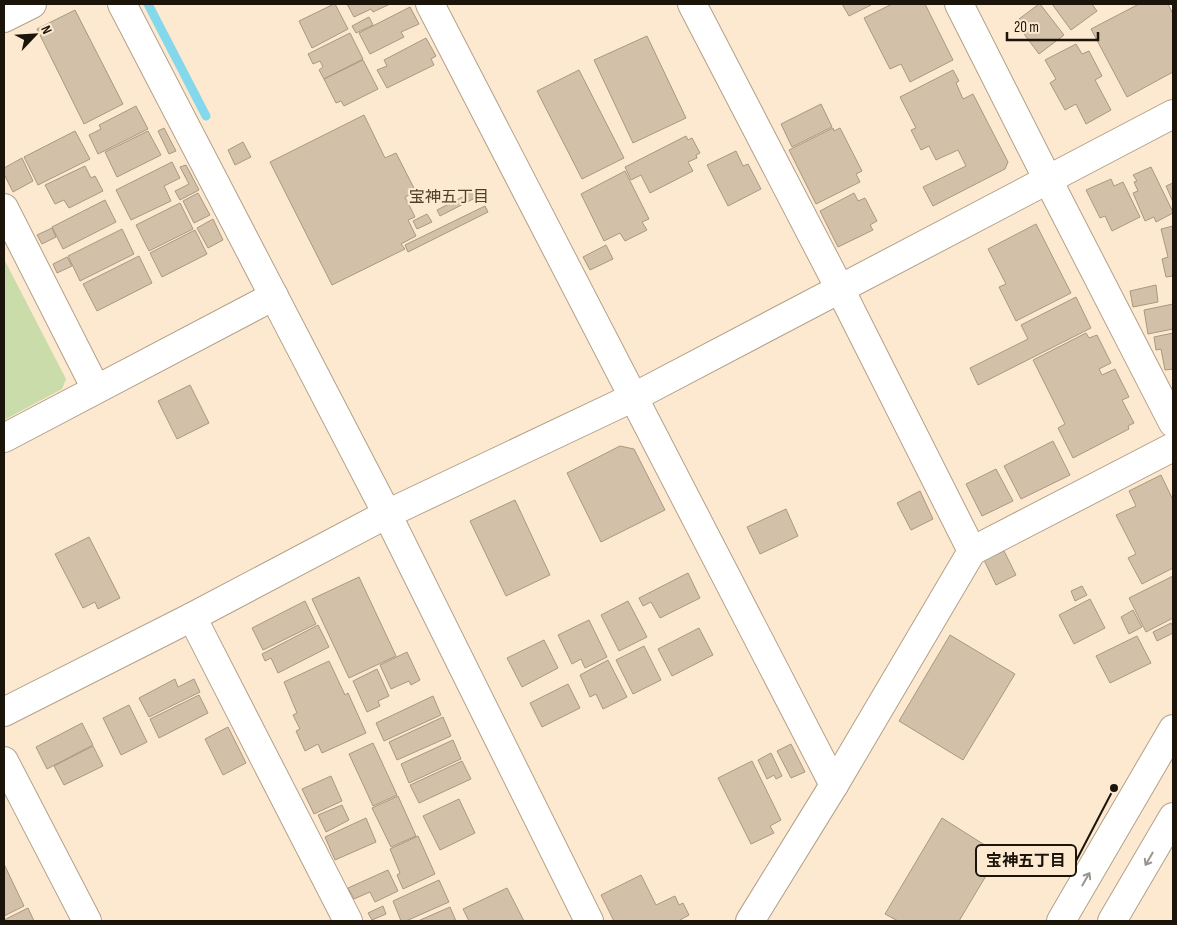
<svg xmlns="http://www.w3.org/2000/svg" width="1177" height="925" viewBox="0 0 1177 925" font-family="'Sofia Sans Condensed','Noto Sans JP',sans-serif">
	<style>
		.green { fill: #cadca9 }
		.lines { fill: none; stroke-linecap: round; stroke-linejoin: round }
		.stream { stroke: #84d8eb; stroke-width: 9 }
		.building { fill: #d3c0a8; stroke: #a99880 }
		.minor-casing { stroke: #b3a189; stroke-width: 30 }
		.tertiary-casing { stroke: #b3a189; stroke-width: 30 }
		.minor { stroke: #fff; stroke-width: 28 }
		.tertiary { stroke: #fff; stroke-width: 28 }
		.oneway { stroke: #989591 }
		.labels { text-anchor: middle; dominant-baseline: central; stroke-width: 4.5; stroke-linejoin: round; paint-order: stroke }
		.neighbourhood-label { font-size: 16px; fill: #4e3f2a; stroke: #fce9d0 }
		.leader { fill: none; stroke: #1a140b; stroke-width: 2 }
		.callout-dot { fill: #1a140b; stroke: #fce9d0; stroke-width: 2 }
		.callout { fill: #fce9d0; stroke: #1a140b; stroke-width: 2 }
		.callout-label { font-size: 16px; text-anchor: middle; font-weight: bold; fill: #1a140b }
	</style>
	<rect width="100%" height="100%" fill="#fce9d0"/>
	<!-- green -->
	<polygon class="green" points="4,259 66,379 62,389 4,420"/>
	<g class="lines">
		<!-- stream -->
		<polyline class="stream" points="148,4 206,116"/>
	</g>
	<!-- building -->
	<g class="building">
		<polygon points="334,4 335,4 348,29 312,48 299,21"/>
		<polygon points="347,4 390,4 373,12 371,9 354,17"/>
		<polygon points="842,4 871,4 871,5 849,16"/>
		<polygon points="892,4 925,4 953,60 910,82 901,64 890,69 864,18"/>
		<polygon points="1039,4 1040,4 1064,35 1039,54 1015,22"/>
		<polygon points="1052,4 1092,4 1097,11 1071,30"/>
		<polygon points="1139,4 1168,4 1173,14 1173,72 1127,97 1091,29"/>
		<polygon points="410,7 419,24 401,32 404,37 370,54 359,33"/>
		<polygon points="75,10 123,104 84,124 37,29"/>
		<polygon points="369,17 373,25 356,33 352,26"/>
		<polygon points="350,33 363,59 324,79 319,70 323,67 320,61 313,64 308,54"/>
		<polygon points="647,36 686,118 633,143 594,60"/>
		<polygon points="426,38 436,56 431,59 434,65 387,88 377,70 387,66 384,60"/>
		<polygon points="1076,44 1082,54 1089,51 1102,76 1095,80 1111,110 1086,124 1076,104 1065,110 1050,83 1056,79 1045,60"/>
		<polygon points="363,60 378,89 344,106 341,101 336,103 324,79"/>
		<polygon points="579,70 624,158 582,179 537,91"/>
		<polygon points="953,70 959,81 956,83 963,99 973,94 1008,162 1005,169 933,206 923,187 966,166 958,150 936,160 929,146 921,150 911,130 916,128 900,97"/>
		<polygon points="821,104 832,127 792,147 781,124"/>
		<polygon points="136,106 148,129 98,154 89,135 101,129 99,125"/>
		<polygon points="364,115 385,158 396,153 416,192 405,197 415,217 408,220 416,236 401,244 405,249 332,285 270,162"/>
		<polygon points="164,128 176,151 169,154 158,131"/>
		<polygon points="833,128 834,131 840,128 862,171 856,174 860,182 816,204 789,150"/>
		<polygon points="75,131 90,159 38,185 24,157"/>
		<polygon points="148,131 161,155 117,177 105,152"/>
		<polygon points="686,136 688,140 692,138 700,153 696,155 697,158 688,162 693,171 650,193 641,175 631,180 625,167"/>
		<polygon points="243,142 251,157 235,165 228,150"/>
		<polygon points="736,151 743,166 748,164 761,189 728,206 707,165"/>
		<polygon points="22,158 33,181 13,192 4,174 4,168"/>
		<polygon points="172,162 180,178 164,186 171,201 131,220 116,190"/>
		<polygon points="186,165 199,190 180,200 175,191 189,184 180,167"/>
		<polygon points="85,166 91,178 95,176 103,191 69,208 64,200 55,204 45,185"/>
		<polygon points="1151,167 1173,212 1173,213 1156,222 1154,217 1145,221 1133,193 1138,191 1134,182 1137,181 1133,175"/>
		<polygon points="625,171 649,219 642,222 647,230 625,241 620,233 604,241 581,194"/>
		<polygon points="1111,179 1114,186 1123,182 1140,217 1112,231 1105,216 1100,218 1086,190"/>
		<polygon points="1173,183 1173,202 1166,186"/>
		<polygon points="476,190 479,196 440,216 437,210"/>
		<polygon points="198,193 210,215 194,223 183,201"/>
		<polygon points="854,193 858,201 865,198 877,221 870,225 873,230 838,247 820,211"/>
		<polygon points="105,200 116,222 63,249 52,227"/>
		<polygon points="180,203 193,229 149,251 136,225"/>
		<polygon points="485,206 488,212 408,252 405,245"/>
		<polygon points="427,214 432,222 417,229 413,221"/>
		<polygon points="213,219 223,240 208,248 197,228"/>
		<polygon points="1036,224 1071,293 1016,321 999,287 1006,284 988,249"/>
		<polygon points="1173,226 1173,276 1166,277 1162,259 1168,257 1161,229"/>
		<polygon points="52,228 56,237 42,244 37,235"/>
		<polygon points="122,229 134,254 80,281 68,256"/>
		<polygon points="195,230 207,254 162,277 150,253"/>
		<polygon points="606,245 613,259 590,270 583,257"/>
		<polygon points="139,256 152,283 97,311 83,284"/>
		<polygon points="67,257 72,266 57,273 53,264"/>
		<polygon points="1156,285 1158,302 1133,307 1130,291"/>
		<polygon points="1076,297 1091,328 978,385 970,368 1028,339 1021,325"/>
		<polygon points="1173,304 1173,329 1148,334 1144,310"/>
		<polygon points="1086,333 1089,338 1097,335 1111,363 1099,369 1102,375 1115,369 1129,397 1122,400 1134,423 1128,426 1129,429 1073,458 1058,428 1065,424 1033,360"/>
		<polygon points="1173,333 1173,369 1165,370 1161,349 1156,350 1154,337"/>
		<polygon points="190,385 209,423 177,439 158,401"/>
		<polygon points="1053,441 1070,475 1021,499 1004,466"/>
		<polygon points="620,446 634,449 665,510 601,542 567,473"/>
		<polygon points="996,469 1013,501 982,516 966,484"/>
		<polygon points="1161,475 1173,500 1173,568 1142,584 1128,558 1136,554 1116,515 1136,506 1129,491"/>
		<polygon points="920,491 933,519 911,530 897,503"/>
		<polygon points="515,500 550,575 506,596 470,521"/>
		<polygon points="786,509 798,536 760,554 747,527"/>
		<polygon points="89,537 120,598 98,609 95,602 83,608 55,554"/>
		<polygon points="1004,551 1016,575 996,585 984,560"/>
		<polygon points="688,573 700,598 660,618 651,602 643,606 639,598"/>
		<polygon points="1173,576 1173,618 1146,632 1129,598"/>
		<polygon points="359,577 396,656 349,678 312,599"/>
		<polygon points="1082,586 1087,595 1075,601 1071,591"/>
		<polygon points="1090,599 1105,628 1074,644 1059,615"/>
		<polygon points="305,601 316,624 263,650 252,628"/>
		<polygon points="628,601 647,637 619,651 601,615"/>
		<polygon points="1133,610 1142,627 1129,634 1121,617"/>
		<polygon points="589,620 607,657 585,668 581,659 572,664 558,635"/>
		<polygon points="1171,623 1173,627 1173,633 1157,641 1153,632"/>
		<polygon points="318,625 329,647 278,673 271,658 265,661 262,654"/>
		<polygon points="699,628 713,655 672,676 658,649"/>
		<polygon points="950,635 1015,674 963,760 899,721"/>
		<polygon points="1137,636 1151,663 1110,683 1096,656"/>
		<polygon points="544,640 558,668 522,687 507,658"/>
		<polygon points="644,646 661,680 633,694 616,660"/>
		<polygon points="407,652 420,680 411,685 409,681 391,689 380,665"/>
		<polygon points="608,660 627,697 603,709 596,694 590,697 580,675"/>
		<polygon points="329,661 345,695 348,693 366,733 322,753 318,744 305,751 296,731 300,729 293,715 297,713 284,682"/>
		<polygon points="377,669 389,696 378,701 380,706 367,712 353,681"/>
		<polygon points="175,679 178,687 194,679 200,692 149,717 139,698"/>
		<polygon points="568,684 580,708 542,727 530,703"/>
		<polygon points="199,695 208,713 159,738 150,719"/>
		<polygon points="433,696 441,715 384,741 376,723"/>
		<polygon points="129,705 147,742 121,755 103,718"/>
		<polygon points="443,717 451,736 397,760 389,742"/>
		<polygon points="82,723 93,745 47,769 36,747"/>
		<polygon points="228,727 246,763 223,775 205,739"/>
		<polygon points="453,740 461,759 409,783 401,764"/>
		<polygon points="373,743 397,795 373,806 349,754"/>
		<polygon points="791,744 805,772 791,778 777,751"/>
		<polygon points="93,746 103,766 64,785 54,766"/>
		<polygon points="771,753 782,776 776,779 774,775 767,779 758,760"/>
		<polygon points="462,761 471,779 419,803 410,785"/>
		<polygon points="752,761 781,820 770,826 774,833 751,844 718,778"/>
		<polygon points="331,776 342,801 314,814 302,789"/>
		<polygon points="398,796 416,836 391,847 372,808"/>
		<polygon points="459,799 475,833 440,850 423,816"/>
		<polygon points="342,805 349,820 326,832 318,815"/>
		<polygon points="366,818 376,842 335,860 325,837"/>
		<polygon points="942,818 999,854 959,921 898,921 885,914"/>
		<polygon points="418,836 435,874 403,889 397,875 400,873 390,849"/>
		<polygon points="4,864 24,906 4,916"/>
		<polygon points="388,870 398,891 375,902 370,892 354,899 348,888"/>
		<polygon points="641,875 656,905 675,896 679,905 683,903 689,915 680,920 680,921 614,921 601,895"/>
		<polygon points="439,880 449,902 406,921 401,921 393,901"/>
		<polygon points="507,888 524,921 469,921 463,909"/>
		<polygon points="383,906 386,914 372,920 368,913"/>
		<polygon points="450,907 456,921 418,921"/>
		<polygon points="28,908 34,921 4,921 4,920"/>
	</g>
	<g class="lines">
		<!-- minor casing -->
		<g class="minor-casing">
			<g id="minor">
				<polyline points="122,4 387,514 589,921"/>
				<polyline points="430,4 834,785"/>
				<polyline points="692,4 840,289 972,551"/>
				<polyline points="959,4 1048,180 1173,423"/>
				<polyline points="4,18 32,4"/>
				<polyline points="4,208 96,389"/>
				<polyline points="4,438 274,296"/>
				<polyline points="192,617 348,921"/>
				<polyline points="4,712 192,617 387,514 634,397 1173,114"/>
				<polyline points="4,761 87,921"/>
				<polyline points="750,921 834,785 972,551 1173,447"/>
			</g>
		</g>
		<!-- tertiary casing -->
		<g class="tertiary-casing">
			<g id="tertiary">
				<polyline points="1061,921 1173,729"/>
				<polyline points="1112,921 1173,817"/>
			</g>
		</g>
		<!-- minor -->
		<use href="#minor" class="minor"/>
		<!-- tertiary -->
		<use href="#tertiary" class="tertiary"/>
	</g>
	<!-- one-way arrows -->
	<defs><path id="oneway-shaft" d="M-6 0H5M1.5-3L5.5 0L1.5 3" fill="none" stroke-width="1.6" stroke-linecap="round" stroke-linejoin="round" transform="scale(1.25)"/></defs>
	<g class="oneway">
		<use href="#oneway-shaft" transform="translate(1149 859) rotate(120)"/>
		<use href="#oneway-shaft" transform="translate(1086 879) rotate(-60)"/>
	</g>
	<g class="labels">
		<!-- neighbourhood labels -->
		<g class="neighbourhood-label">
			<text x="449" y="197">宝神五丁目</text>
		</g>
	</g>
	<!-- callouts -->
	<path class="leader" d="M1114 788L1076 861"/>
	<circle class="callout-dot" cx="1114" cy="788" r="5"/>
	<rect class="callout" x="976" y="845" width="100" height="31" rx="5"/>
	<g class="callout-label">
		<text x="1026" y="866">宝神五丁目</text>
	</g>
	<!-- border -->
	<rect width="1177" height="925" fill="none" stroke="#1a140b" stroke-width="10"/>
	<!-- north arrow -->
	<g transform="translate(35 35) rotate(65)" stroke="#fce9d0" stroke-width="4" paint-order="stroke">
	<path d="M0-4L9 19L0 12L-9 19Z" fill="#1a140b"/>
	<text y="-8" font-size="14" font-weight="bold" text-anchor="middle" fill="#1a140b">N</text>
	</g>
	<!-- scale -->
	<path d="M1007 32v8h91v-8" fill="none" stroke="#1a140b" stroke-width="2.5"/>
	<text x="1014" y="32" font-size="15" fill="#1a140b" stroke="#fce9d0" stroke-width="4" paint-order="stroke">20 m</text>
</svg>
